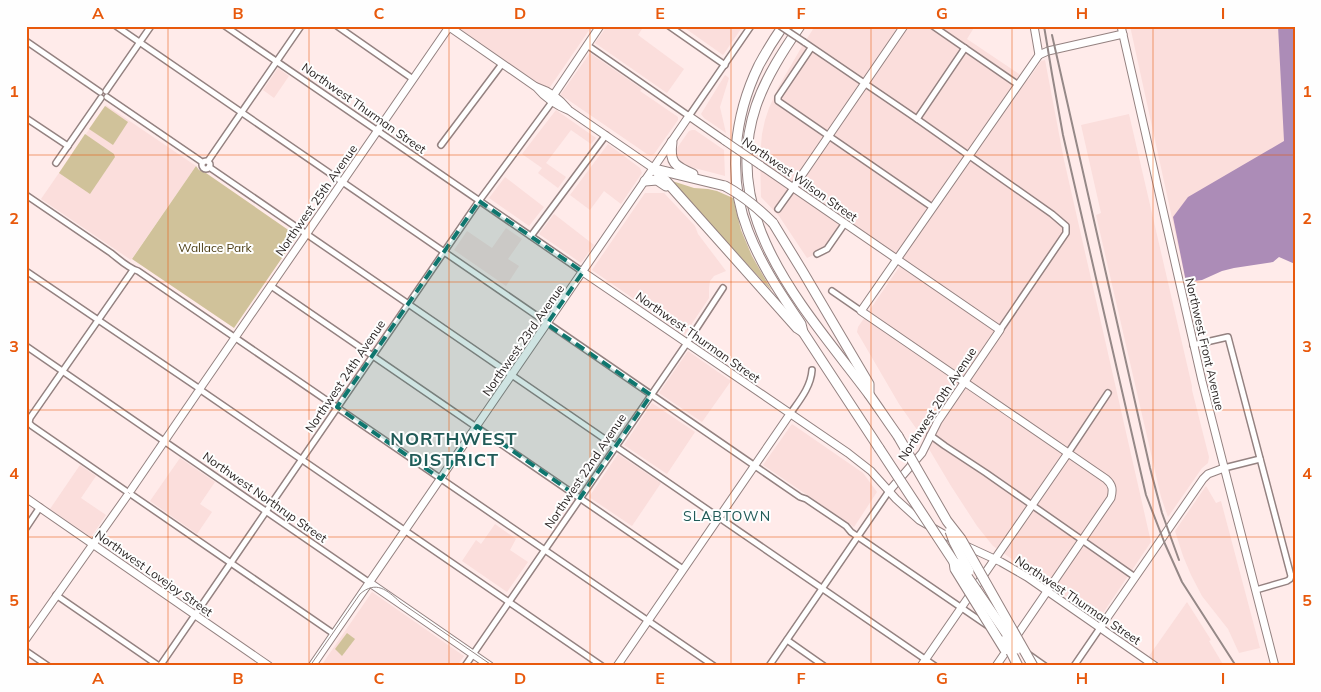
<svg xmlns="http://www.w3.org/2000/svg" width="1321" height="692" viewBox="0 0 1321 692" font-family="Mulish,sans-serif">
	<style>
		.built { fill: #fbdedc }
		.green { fill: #d0c29a }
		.water { fill: #ac8cb7 }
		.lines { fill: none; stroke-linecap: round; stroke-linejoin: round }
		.street-casing { stroke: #948281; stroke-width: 8 }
		.secondary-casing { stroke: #948281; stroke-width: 9 }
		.highway-casing { stroke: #948281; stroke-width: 11 }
		.street { stroke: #fff; stroke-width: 5 }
		.secondary { stroke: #fff; stroke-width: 7 }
		.highway { stroke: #fff; stroke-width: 9 }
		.tram { stroke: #958887; stroke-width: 1 }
		.rail { stroke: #958887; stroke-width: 2 }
		.street-bridge-casing { stroke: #948281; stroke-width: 8; stroke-linecap: butt }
		.secondary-bridge-casing { stroke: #948281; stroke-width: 9; stroke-linecap: butt }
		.highway-bridge-casing { stroke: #948281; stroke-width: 11; stroke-linecap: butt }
		.street-bridge { stroke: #fff; stroke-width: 5 }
		.secondary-bridge { stroke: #fff; stroke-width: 7 }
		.highway-bridge { stroke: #fff; stroke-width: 9 }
		.marked { fill: #0f766e; fill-opacity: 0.2; stroke: #0f766e; stroke-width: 4; stroke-dasharray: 10 6; stroke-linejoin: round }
		.grid { fill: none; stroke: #e8590c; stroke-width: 1; stroke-opacity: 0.55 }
		.labels { text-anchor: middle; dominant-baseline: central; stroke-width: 4; stroke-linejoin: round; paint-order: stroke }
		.street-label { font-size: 12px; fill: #251f1e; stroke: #fefefe }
		.park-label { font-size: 12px; fill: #4a3c12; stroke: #fefefe }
		.neighbourhood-label { font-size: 14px; letter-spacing: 1px; fill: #215b58; stroke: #fefefe }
		.district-label { font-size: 18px; font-weight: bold; letter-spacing: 1px; fill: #215b58; stroke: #fefefe }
		.neatline { fill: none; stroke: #e8590c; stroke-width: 2 }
		.grid-label { font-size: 16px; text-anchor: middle; font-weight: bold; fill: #e8590c }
	</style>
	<rect width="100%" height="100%" fill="#ffebea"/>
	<!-- built -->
	<g class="built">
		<polygon points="456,26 592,26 548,90"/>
		<polygon points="607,26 644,26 638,35 684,69 667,93 595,43"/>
		<polygon points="682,26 743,26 723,55"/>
		<polygon points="815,26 975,26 967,39 1028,80 1041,61 1045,60 1064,160 1151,542 1099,619 993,546 977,526 951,486 920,434 899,404 857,332 858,327 902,263 845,223 827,249 807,258 779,216 761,197 760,156 762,134 765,120 769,108 779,86 801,48"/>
		<polygon points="1130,26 1295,26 1295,163 1186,282"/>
		<polygon points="590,53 642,89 640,91 678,117 678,120 654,154 651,155 647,154 561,95 561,94"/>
		<polygon points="278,68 289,76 274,98 263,90"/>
		<polygon points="725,75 729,78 720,107 726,133 704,118 701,114"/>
		<polygon points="106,105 196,166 131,260 41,199"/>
		<polygon points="556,110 596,138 591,144 571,130 546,163 566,177 558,188 538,173 542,168 522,154"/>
		<polygon points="1129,114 1192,386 1192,390 1209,457 1208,463 1202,468 1168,517 1161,497 1096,215 1101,213 1081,125"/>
		<polygon points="692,130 695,130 724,150 725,176 683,165 678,160 676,153 677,148 689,131"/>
		<polygon points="608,144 640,168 642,173 621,204 604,191 590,210 570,195"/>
		<polygon points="505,177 544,207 529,226 489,198"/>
		<polygon points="645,193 664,193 695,226 698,234 726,271 714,276 710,281 709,288 709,298 685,334 592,270"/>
		<polygon points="554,214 594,245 581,263 539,234"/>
		<polygon points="506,228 522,239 508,259 519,266 506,286 454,250 467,231 492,248"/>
		<polygon points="688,351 731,381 702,422 659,393"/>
		<polygon points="652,403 695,432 667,474 624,445"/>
		<polygon points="792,424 863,473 877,492 854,527 763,465"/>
		<polygon points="618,454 661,483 632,526 589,497"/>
		<polygon points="180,458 215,482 200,504 212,512 197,534 150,501"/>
		<polygon points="80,465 96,476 81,498 106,515 91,537 50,509"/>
		<polygon points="1206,486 1216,503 1221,501 1260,648 1239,653 1228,629 1202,596 1191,575 1183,556 1175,531"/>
		<polygon points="495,524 516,539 510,550 528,562 507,592 462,561 476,540 481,544"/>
		<polygon points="372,592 464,656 457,666 321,666"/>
		<polygon points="1187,602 1211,640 1209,641 1224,666 1163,666 1149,656"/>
	</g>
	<!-- green -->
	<g class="green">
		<polygon points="105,106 128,122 113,145 89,129"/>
		<polygon points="85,134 114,154 115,157 90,194 59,173"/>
		<polygon points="196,166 199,170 206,173 297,236 234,328 132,259"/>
		<polygon points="669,180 694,188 708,189 717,191 733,198 741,230 752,256 772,291"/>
		<polygon points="347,633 355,639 342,656 335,649"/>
	</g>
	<!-- water -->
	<polygon class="water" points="1278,26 1295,26 1295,264 1279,257 1273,262 1234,268 1222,271 1202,280 1186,282 1173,217 1188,197 1284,141"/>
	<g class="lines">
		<!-- street casing -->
		<g class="street-casing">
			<g id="street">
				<polyline points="116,26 800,497 806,499 846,526 851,532 988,626"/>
				<polyline points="225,26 583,272"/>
				<polyline points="337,26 413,79"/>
				<polyline points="669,26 725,65"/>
				<polyline points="933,26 1017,84"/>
				<polyline points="26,41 100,92"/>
				<polyline points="804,42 917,119 1052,214 1066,226 1066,233 1000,330"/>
				<polyline points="587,45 689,116 751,26"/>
				<polyline points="811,48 778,97 778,101 932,207"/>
				<polyline points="106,91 151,26"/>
				<polyline points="107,97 202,162"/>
				<polyline points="26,118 68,146"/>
				<polyline points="917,119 965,48"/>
				<polyline points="441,145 502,64"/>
				<circle cx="206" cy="165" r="4"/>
				<polyline points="208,161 301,26"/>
				<polyline points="56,163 101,98"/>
				<polyline points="209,167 935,666"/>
				<path d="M26,195l85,58c9,7 17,15 27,18l576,395"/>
				<polyline points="778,209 793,188"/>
				<polyline points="531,236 606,135"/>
				<polyline points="817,254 827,249 845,223"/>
				<polyline points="26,271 197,387"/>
				<polyline points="271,286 683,569"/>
				<polyline points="832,291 861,311"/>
				<polyline points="1193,345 1228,337 1291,576 1290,579 1287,581 1256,590"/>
				<polyline points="26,346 370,583"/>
				<polyline points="202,391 602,666"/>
				<path d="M790,414c9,-13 21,-27 22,-44"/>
				<polyline points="930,435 945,446 986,473 1135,577"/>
				<polyline points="1068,453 1108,393"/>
				<polyline points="1224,468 1260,459"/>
				<polyline points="126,491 32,426 29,423 30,418 133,270"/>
				<polyline points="132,495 334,634"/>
				<polyline points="26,528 40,507"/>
				<polyline points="56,595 159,666"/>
				<polyline points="787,640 824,666"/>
				<polyline points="26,651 48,666"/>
				<polyline points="1028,654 1045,666"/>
				<polyline points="160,666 479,201 552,102"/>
				<polyline points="465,666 687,343 723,288"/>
				<polyline points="769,666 889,491"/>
				<polyline points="1074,666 1100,628"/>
			</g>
		</g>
		<!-- secondary casing -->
		<g class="secondary-casing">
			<g id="secondary">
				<path d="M448,26l88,61c9,11 21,19 34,24l83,57"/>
				<polyline points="1034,26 1039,55"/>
				<polyline points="1121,26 1202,381 1275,666"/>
				<path d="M537,87c12,4 23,12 31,22"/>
				<polyline points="553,96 600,26"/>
				<polyline points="760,165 1000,330 938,421 922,453 889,491"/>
				<polyline points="793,188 904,26"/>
				<polyline points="583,272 848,453 871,471 896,499 919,520 954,540"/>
				<polyline points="201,387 449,27"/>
				<polyline points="131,490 198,392"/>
				<polyline points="26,498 269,666"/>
				<polyline points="964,545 1001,562 1027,577 1155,666"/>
				<polyline points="370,583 490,666"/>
				<polyline points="1100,628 1203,479 1208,474 1224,468"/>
				<polyline points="26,639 127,496"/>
				<polyline points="312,666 689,116 725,141"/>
				<polyline points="617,666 790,414"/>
				<polyline points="921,666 1068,453"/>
				<path d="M996,666l115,-168c2,-8 2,-13 -5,-19l-245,-168 178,-256 9,-4 75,-17"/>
			</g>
		</g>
		<!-- highway casing -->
		<g class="highway-casing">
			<g id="highway">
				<path d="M783,26c-9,13 -17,26 -24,39 -25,51 -32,113 -11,166 13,34 33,63 53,93l2,8 76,116"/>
				<path d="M800,26c-17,25 -34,51 -44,80 -38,113 49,203 112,287 10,14 20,29 30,43"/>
				<path d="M672,142c-3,21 3,24 21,32"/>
				<polyline points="653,168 666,181 797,328 803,332"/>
				<polyline points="655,169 725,186"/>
				<polyline points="645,181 657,180 666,186"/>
				<polyline points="773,223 803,272 869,384 869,394"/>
			</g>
		</g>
		<!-- street -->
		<use href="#street" class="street"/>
		<!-- secondary -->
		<use href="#secondary" class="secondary"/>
		<!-- highway -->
		<use href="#highway" class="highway"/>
		<!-- tram -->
		<path class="tram" d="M310,666l50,-72c16,-14 27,-4 40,8l93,64"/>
		<!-- rail -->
		<g class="rail">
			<polyline points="1044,26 1052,74 1063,135 1146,495 1165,544 1182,582 1236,666"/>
			<polyline points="1052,35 1150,468 1162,513 1179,560"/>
		</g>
		<!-- street-bridge casing -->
		<g class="street-bridge-casing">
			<polyline id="street-bridge" points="780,26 804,42"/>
		</g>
		<!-- secondary-bridge casing -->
		<g class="secondary-bridge-casing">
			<polyline id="secondary-bridge" points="725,141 760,165"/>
		</g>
		<!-- highway-bridge casing -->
		<g class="highway-bridge-casing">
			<g id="highway-bridge">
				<path d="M725,186c19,10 33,22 48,37"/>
				<polyline points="898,436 947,521 961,539 1033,666"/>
				<polyline points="879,448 954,562 960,566 1017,649"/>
				<polyline points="950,531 954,542 969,571"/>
				<polyline points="954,562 955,569 1005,650"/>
				<polyline points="1005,640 1018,666"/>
			</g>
		</g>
		<!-- street-bridge -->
		<use href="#street-bridge" class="street-bridge"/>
		<!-- secondary-bridge -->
		<use href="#secondary-bridge" class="secondary-bridge"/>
		<!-- highway-bridge -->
		<use href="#highway-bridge" class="highway-bridge"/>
	</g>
	<!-- marked area -->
	<path class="marked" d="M479,201l104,71 -36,52 104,71 -71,103 -103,-72 -36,53 -104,-72z"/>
	<!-- grid -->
	<path class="grid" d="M168,26v640M309,26v640M449,26v640M590,26v640M731,26v640M871,26v640M1012,26v640M1153,26v640M26,155h1269M26,282h1269M26,410h1269M26,537h1269"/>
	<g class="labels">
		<!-- street labels -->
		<g class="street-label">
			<text transform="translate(364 108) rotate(35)">Northwest Thurman Street</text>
			<text transform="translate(800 179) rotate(35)">Northwest Wilson Street</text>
			<text transform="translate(316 200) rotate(-55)">Northwest 25th Avenue</text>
			<text transform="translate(698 337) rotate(35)">Northwest Thurman Street</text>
			<text transform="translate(523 340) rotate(-55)">Northwest 23rd Avenue</text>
			<text transform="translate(1205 344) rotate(77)">Northwest Front Avenue</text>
			<text transform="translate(345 376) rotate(-56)">Northwest 24th Avenue</text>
			<text transform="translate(937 404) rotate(-57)">Northwest 20th Avenue</text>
			<text transform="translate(585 471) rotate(-56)">Northwest 22nd Avenue</text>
			<text transform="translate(265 497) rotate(35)">Northwest Northrup Street</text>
			<text transform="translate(154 573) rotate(35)">Northwest Lovejoy Street</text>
			<text transform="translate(1078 600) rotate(34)">Northwest Thurman Street</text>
		</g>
		<!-- park labels -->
		<g class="park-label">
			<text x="215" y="247">Wallace Park</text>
		</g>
		<!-- neighbourhood labels -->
		<g class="neighbourhood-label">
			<text x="727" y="516">SLABTOWN</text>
		</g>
		<!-- district labels -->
		<g class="district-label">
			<text x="454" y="438">NORTHWEST<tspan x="454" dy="21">DISTRICT</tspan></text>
		</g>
	</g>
	<!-- border -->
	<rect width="1321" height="692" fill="none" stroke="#fefefe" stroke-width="55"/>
	<rect x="28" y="28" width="1266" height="636" class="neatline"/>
	<g class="grid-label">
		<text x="98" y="19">A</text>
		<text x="238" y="19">B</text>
		<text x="379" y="19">C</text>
		<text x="520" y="19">D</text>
		<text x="660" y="19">E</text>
		<text x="801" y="19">F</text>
		<text x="942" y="19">G</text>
		<text x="1082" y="19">H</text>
		<text x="1223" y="19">I</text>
		<text x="14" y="97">1</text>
		<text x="1307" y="97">1</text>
		<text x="14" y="224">2</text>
		<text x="1307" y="224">2</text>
		<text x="14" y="352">3</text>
		<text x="1307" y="352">3</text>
		<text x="14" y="479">4</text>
		<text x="1307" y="479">4</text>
		<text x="14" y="606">5</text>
		<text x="1307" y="606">5</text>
		<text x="98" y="684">A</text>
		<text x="238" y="684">B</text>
		<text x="379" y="684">C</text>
		<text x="520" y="684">D</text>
		<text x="660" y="684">E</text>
		<text x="801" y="684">F</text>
		<text x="942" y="684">G</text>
		<text x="1082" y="684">H</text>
		<text x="1223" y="684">I</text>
	</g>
</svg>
